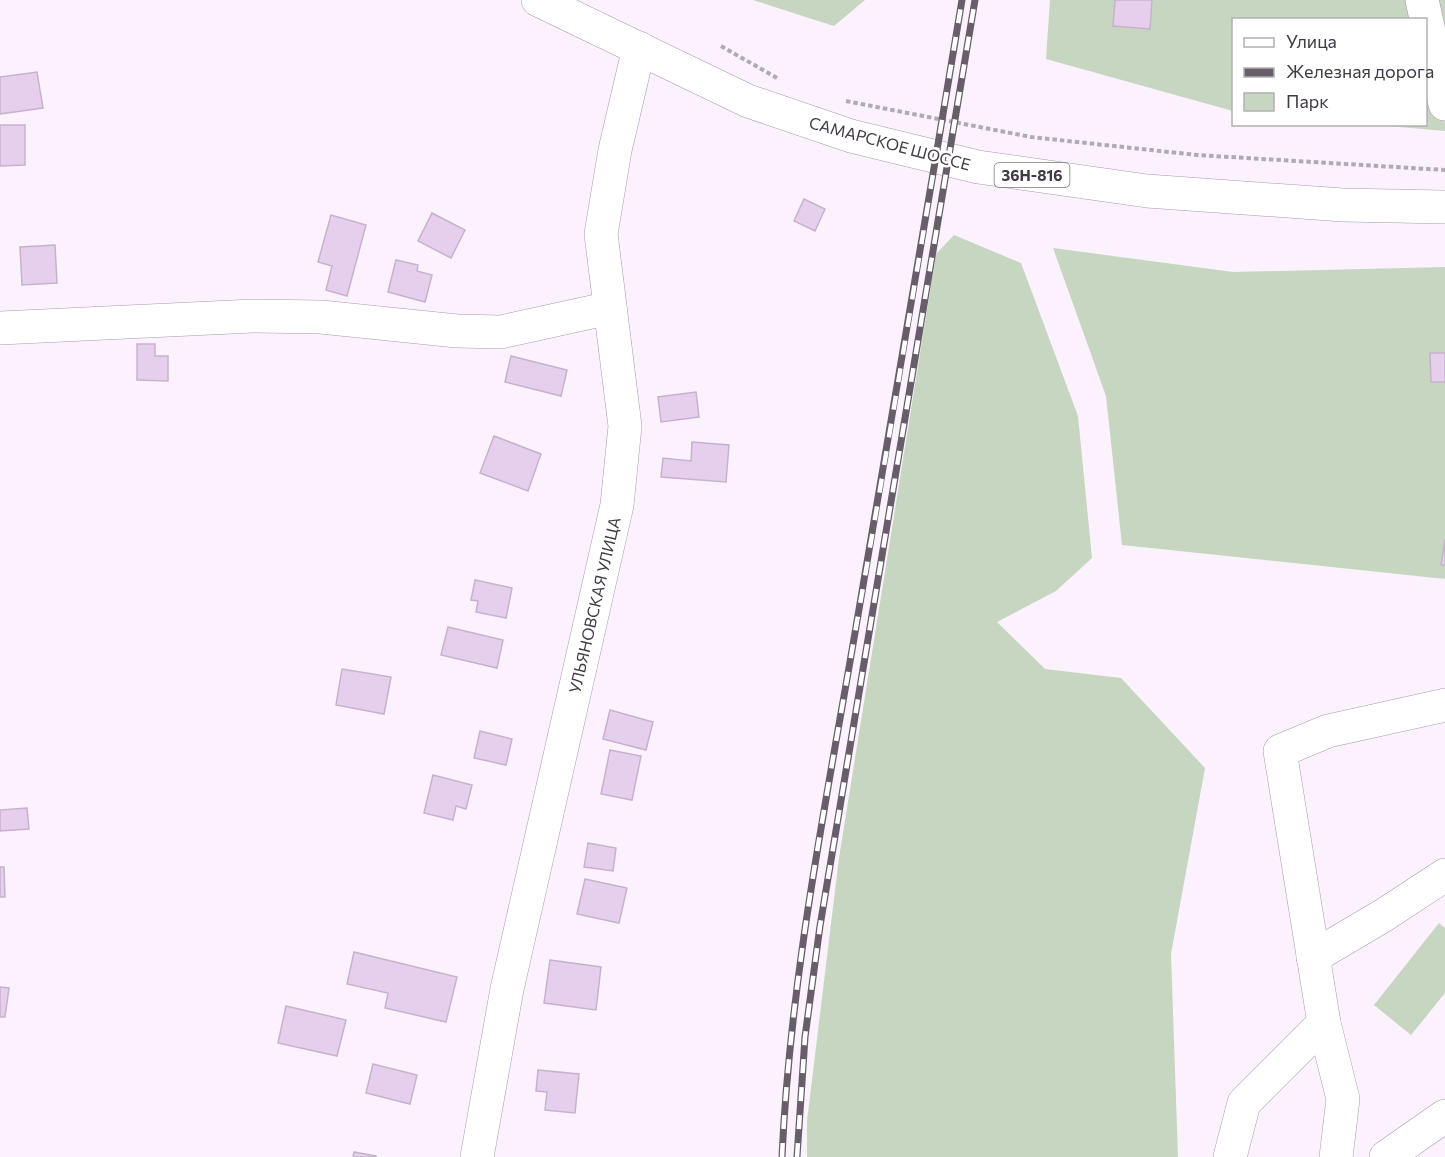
<svg xmlns="http://www.w3.org/2000/svg" width="1445" height="1157" viewBox="0 0 1445 1157" font-family="Commissioner,sans-serif">
	<style>
		.green { fill: #c7d6c1 }
		.building { fill: #e5cfec; stroke: #c7b2ce; stroke-width: 1.5 }
		.lines { fill: none; stroke-linecap: round; stroke-linejoin: round }
		.minor-casing { stroke: #ab97b2; stroke-width: 34 }
		.major-casing { stroke: #ab97b2; stroke-width: 34 }
		.path { stroke: #b1a9b4; stroke-width: 4; stroke-dasharray: 4.5 3; stroke-linecap: butt }
		.minor { stroke: #fff; stroke-width: 33 }
		.major { stroke: #fff; stroke-width: 33 }
		.rail-casing { stroke: #675e6a; stroke-width: 7 }
		.rail { stroke: #fff; stroke-width: 4.5; stroke-dasharray: 14; stroke-linecap: butt }
		.labels { text-anchor: middle; dominant-baseline: central; stroke-width: 5; stroke-linejoin: round; paint-order: stroke }
		.shield { fill: #fff; stroke: #7a747c; stroke-width: 1.5 }
		.shield-label { font-size: 15px; font-weight: bold; fill: #413944 }
		.street-label { font-size: 16px; fill: #413944; stroke: #fff }
	</style>
	<rect width="100%" height="100%" fill="#fbf2fe"/>
	<!-- green -->
	<g class="green">
		<polygon points="753,0 865,0 834,26"/>
		<polygon points="1050,0 1445,0 1445,131 1377,125 1426,124 1426,20 1234,20 1233,111 1046,59"/>
		<polygon points="954,235 1021,263 1078,416 1092,558 1056,591 997,622 1045,669 1121,678 1205,768 1171,954 1178,1157 807,1157 807,1121 839,858 936,254"/>
		<polygon points="1053,248 1233,272 1445,267 1445,579 1122,545 1106,396"/>
		<polygon points="1439,923 1445,928 1445,993 1411,1035 1374,1005"/>
	</g>
	<!-- building -->
	<g class="building">
		<polygon points="1115,0 1152,0 1150,29 1113,26"/>
		<polygon points="37,72 43,108 0,114 0,77"/>
		<polygon points="0,125 25,125 25,165 0,166"/>
		<polygon points="804,199 825,209 815,231 794,221"/>
		<polygon points="432,213 465,230 451,258 418,241"/>
		<polygon points="331,215 366,225 347,296 326,290 332,266 318,262"/>
		<polygon points="55,245 57,283 22,285 20,247"/>
		<polygon points="396,260 418,265 417,271 432,275 425,302 388,292"/>
		<polygon points="137,344 155,344 155,356 168,356 168,381 137,380"/>
		<polygon points="1430,353 1445,353 1445,382 1431,382"/>
		<polygon points="511,356 567,370 561,396 505,382"/>
		<polygon points="696,392 699,417 661,422 658,397"/>
		<polygon points="494,436 541,454 528,491 480,473"/>
		<polygon points="692,442 729,445 726,482 661,477 663,458 691,461"/>
		<polygon points="1445,539 1445,565 1441,565"/>
		<polygon points="475,580 512,588 506,618 476,612 478,601 471,600"/>
		<polygon points="448,627 503,640 497,668 441,655"/>
		<polygon points="342,669 391,677 384,714 336,705"/>
		<polygon points="610,710 653,722 646,750 603,739"/>
		<polygon points="480,731 512,739 506,765 474,758"/>
		<polygon points="610,750 641,756 632,800 601,794"/>
		<polygon points="433,775 472,785 466,809 456,806 453,820 424,813"/>
		<polygon points="27,808 29,829 0,831 0,810"/>
		<polygon points="588,843 616,848 613,871 584,867"/>
		<polygon points="0,867 4,867 5,897 0,897"/>
		<polygon points="585,879 627,888 619,923 577,914"/>
		<polygon points="354,952 457,977 446,1022 385,1008 388,993 347,984"/>
		<polygon points="550,960 601,967 596,1010 544,1003"/>
		<polygon points="0,987 9,988 5,1017 0,1017"/>
		<polygon points="286,1006 346,1020 337,1056 278,1043"/>
		<polygon points="373,1064 417,1075 410,1104 366,1093"/>
		<polygon points="538,1070 579,1074 575,1113 545,1110 547,1092 536,1091"/>
		<polygon points="354,1152 376,1156 376,1157 353,1157"/>
	</g>
	<g class="lines">
		<!-- minor casing -->
		<g class="minor-casing">
			<g id="minor">
				<polyline points="1422,0 1445,104"/>
				<polyline points="0,328 253,316 321,317 457,331 501,332 610,308"/>
				<polyline points="1313,957 1384,915 1445,875"/>
				<polyline points="477,1157 507,989 617,505 625,426 601,234 615,150 639,48"/>
				<polyline points="1230,1157 1244,1103 1324,1023"/>
				<polyline points="1336,1157 1343,1099 1324,1023 1280,751 1328,731 1445,705"/>
				<polyline points="1386,1157 1445,1116"/>
			</g>
		</g>
		<!-- major casing -->
		<g class="major-casing">
			<polyline id="major" points="538,0 748,101 851,136 978,167 1147,191 1343,205 1445,207"/>
		</g>
		<!-- path -->
		<g class="path">
			<polyline points="721,46 777,78"/>
			<polyline points="846,101 1031,137 1197,155 1445,170"/>
		</g>
		<!-- minor -->
		<use href="#minor" class="minor"/>
		<!-- major -->
		<use href="#major" class="major"/>
		<!-- rail casing -->
		<g class="rail-casing">
			<g id="rail">
				<path d="M782,1157c8,-179 44,-354 74,-530 37,-209 71,-418 106,-627"/>
				<polyline points="797,1157 805,1037 820,926 975,0"/>
			</g>
		</g>
		<!-- rail -->
		<use href="#rail" class="rail"/>
	</g>
	<g class="labels">
		<!-- shield labels -->
		<rect class="shield" x="994.5" y="163" width="75" height="24" rx="4.5"/>
		<g class="shield-label">
			<text x="1032" y="175">36Н-816</text>
		</g>
		<!-- street labels -->
		<g class="street-label">
			<text transform="translate(890 143) rotate(15)">САМАРСКОЕ ШОССЕ</text>
			<text transform="translate(594 605) rotate(-77)">УЛЬЯНОВСКАЯ УЛИЦА</text>
		</g>
	</g>
	<!-- legend -->
	<rect x="1232" y="18" width="195" height="108" fill="#ffffff" stroke="#b3b0b4" stroke-width="1.5"/>
	<rect x="1244" y="38" width="30" height="9" fill="#ffffff" stroke="#b3b0b4" stroke-width="1.5"/>
	<text x="1286" y="48" font-size="18" fill="#413944">Улица</text>
	<rect x="1244" y="68" width="30" height="9" fill="#675e6a" stroke="#b3b0b4" stroke-width="1.5"/>
	<text x="1286" y="78" font-size="18" fill="#413944">Железная дорога</text>
	<rect x="1244" y="93" width="30" height="18" fill="#c7d6c1" stroke="#b3b0b4" stroke-width="1.5"/>
	<text x="1286" y="108" font-size="18" fill="#413944">Парк</text>
</svg>
